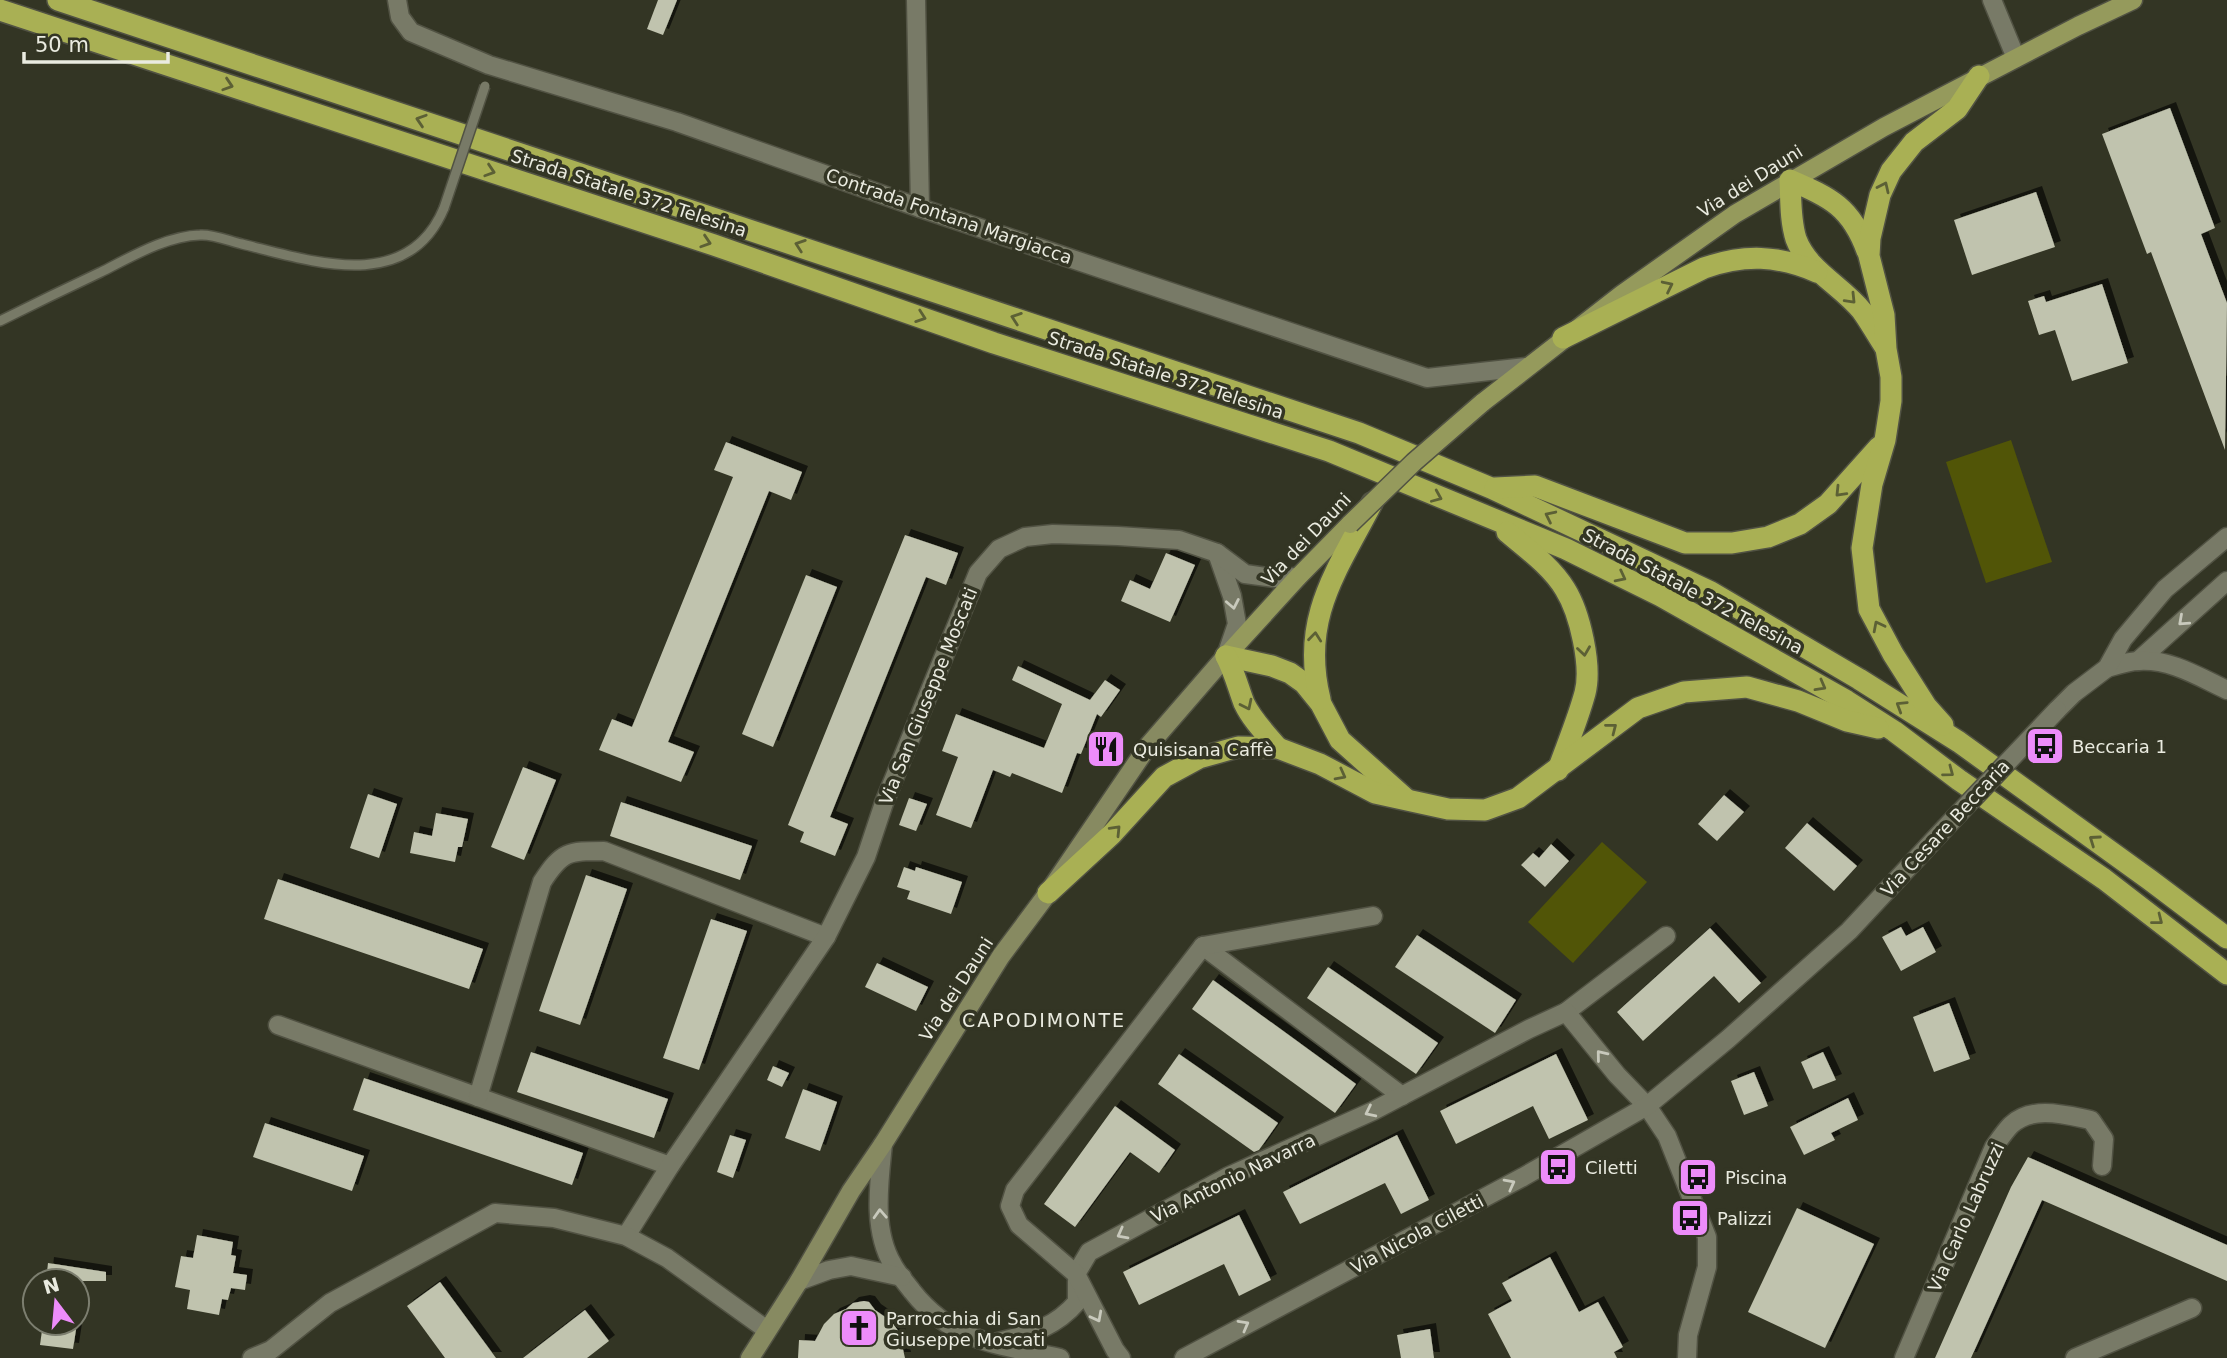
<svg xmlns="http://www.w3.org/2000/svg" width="2227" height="1358" viewBox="0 0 2227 1358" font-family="'DejaVu Sans',sans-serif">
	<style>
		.green { fill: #515507 }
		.building { fill: #c0c3ae; filter: url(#shadow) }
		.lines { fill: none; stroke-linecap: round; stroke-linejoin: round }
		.lane-casing { stroke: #515243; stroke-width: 12 }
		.street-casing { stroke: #515243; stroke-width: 21 }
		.secondary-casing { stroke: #515243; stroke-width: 21 }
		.primary-casing { stroke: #515243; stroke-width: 21 }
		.highway-casing { stroke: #515243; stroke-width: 24 }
		.lane { stroke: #787a67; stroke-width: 9 }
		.street { stroke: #787a67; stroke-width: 18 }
		.secondary { stroke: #878a61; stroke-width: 18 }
		.primary { stroke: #959a5c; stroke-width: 18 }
		.highway { stroke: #a9b054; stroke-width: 21 }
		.lane-bridge-casing { stroke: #515243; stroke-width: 12; stroke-linecap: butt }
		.street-bridge-casing { stroke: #515243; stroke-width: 21; stroke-linecap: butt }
		.primary-bridge-casing { stroke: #515243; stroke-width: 21; stroke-linecap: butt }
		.lane-bridge { stroke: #787a67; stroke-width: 9 }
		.street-bridge { stroke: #787a67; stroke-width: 18 }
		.primary-bridge { stroke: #959a5c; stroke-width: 18 }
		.oneway { stroke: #5c6035 }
		.oneway2 { stroke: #c8c9bc }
		.labels { text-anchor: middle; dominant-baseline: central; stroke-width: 7; stroke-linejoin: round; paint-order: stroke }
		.street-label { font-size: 18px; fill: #eaebe0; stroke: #333524 }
		.poi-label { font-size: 18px; fill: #eaebe0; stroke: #333524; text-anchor: start }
		.neighbourhood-label { font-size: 19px; letter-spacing: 2px; fill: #eaebe0; stroke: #333524 }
	</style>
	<defs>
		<filter id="shadow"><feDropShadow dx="6" dy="-6" stdDeviation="0" flood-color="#0009"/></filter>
	</defs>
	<rect width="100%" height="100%" fill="#333524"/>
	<!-- green -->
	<g class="green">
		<polygon points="2011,440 2052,562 1986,583 1946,462"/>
		<polygon points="1602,842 1647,882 1573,963 1528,922"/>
	</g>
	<!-- building -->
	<g class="building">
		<polygon points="658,0 677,0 663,35 647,29"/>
		<polygon points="2170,108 2215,228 2201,234 2227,303 2225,450 2151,252 2147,254 2102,134"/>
		<polygon points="2036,192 2055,247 1972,275 1954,220"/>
		<polygon points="2102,284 2128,363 2072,381 2055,330 2039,335 2028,301 2044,296 2046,302"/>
		<polygon points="726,442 802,472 791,500 769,491 668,742 694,752 681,782 599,750 612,719 632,727 733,477 714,470"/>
		<polygon points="905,535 958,553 946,585 926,577 830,817 848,824 835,856 800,842 804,832 788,825"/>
		<polygon points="1166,553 1195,565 1170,622 1121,601 1130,580 1150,589"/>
		<polygon points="806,575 837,587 773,747 742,734"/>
		<polygon points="1018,666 1090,700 1105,680 1120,690 1101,717 1097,714 1081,754 1077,753 1062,793 1012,773 1010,777 993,770 971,828 936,815 958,757 942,751 956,714 1044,748 1062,704 1012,680"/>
		<polygon points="523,767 556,780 524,860 491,847"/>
		<polygon points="368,794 397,804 379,858 350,848"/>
		<polygon points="1724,795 1744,812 1717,841 1698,824"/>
		<polygon points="909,798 927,804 916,831 899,825"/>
		<polygon points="621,802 752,846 740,880 610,836"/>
		<polygon points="436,813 468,819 462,847 458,847 455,862 410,853 414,832 432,836"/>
		<polygon points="1807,823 1857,866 1834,891 1785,848"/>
		<polygon points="1551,844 1569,861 1545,887 1521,865 1533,853 1539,858"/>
		<polygon points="904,867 915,871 916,867 962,882 951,914 907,899 910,891 897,887"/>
		<polygon points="586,875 627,889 580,1025 539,1011"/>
		<polygon points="278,879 483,949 469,989 264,919"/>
		<polygon points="711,919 747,931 699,1070 663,1058"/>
		<polygon points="1901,927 1906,936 1923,927 1936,952 1901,971 1882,937"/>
		<polygon points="1710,928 1761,983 1739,1003 1714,976 1643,1041 1617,1012"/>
		<polygon points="1417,935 1516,1000 1495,1033 1395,967"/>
		<polygon points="877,963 928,987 916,1011 865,987"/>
		<polygon points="1328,967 1438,1043 1416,1074 1307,998"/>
		<polygon points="1213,980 1356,1084 1335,1113 1192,1009"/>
		<polygon points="1949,1003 1970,1059 1934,1072 1913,1017"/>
		<polygon points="531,1052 668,1099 654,1138 517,1092"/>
		<polygon points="1823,1052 1836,1080 1813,1089 1801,1062"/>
		<polygon points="1179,1054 1278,1123 1259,1150 1254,1152 1158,1084"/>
		<polygon points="1556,1054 1588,1120 1549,1139 1533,1106 1456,1144 1440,1111"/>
		<polygon points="773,1066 789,1073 782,1087 767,1080"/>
		<polygon points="1754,1072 1768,1106 1744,1115 1731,1081"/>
		<polygon points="364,1078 583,1153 572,1185 353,1110"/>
		<polygon points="803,1089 837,1102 820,1151 785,1138"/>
		<polygon points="1848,1098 1858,1120 1831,1133 1835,1140 1804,1155 1790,1127"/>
		<polygon points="1115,1106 1175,1150 1159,1173 1130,1152 1075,1227 1044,1204"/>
		<polygon points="265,1123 364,1156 352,1191 253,1157"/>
		<polygon points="730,1135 746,1140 733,1178 717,1172"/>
		<polygon points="1397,1135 1429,1200 1401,1214 1385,1183 1300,1224 1283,1192"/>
		<polygon points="2028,1157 2227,1245 2227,1281 2042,1200 1971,1358 1935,1358 2011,1187"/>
		<polygon points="1797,1208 1874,1244 1825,1348 1748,1312"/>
		<polygon points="1239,1215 1271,1280 1239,1296 1224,1264 1139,1305 1123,1272"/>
		<polygon points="197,1235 233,1242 231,1255 236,1256 233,1273 247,1275 245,1290 231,1288 228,1300 222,1299 219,1315 187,1309 190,1290 175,1287 181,1256 193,1258"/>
		<polygon points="1550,1257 1579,1312 1598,1302 1623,1347 1614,1352 1617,1358 1511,1358 1488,1314 1512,1301 1502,1283"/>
		<polygon points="48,1263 106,1272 106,1281 46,1281"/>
		<polygon points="440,1282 496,1358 445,1358 407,1306"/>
		<polygon points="864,1301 869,1302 875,1310 891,1321 899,1332 905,1358 798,1358 799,1340 815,1341 824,1324 834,1314 846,1309 853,1303"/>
		<polygon points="585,1310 609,1341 587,1358 523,1358"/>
		<polygon points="43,1323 77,1323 73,1349 40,1345"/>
		<polygon points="1430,1329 1434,1358 1401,1358 1397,1335"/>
	</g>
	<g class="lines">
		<!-- lane casing -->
		<g class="lane-casing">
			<path id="lane" d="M0,321c34,-17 67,-33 101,-49 30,-15 65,-36 99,-37 13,-1 29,6 42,9 69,17 166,51 202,-36"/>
		</g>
		<!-- street casing -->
		<g class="street-casing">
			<g id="street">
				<polyline points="397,0 400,17 411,32 489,65 677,122 920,208 1427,378 1526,367"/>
				<polyline points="916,0 920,208"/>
				<polyline points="1992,0 2016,58"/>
				<polyline points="1217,553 1232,596 1237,624 1226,656"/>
				<polyline points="2138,661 2227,581"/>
				<path d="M2107,668c10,-3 22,-7 32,-7 32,-2 60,16 88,29"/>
				<polyline points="2057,710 2074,693 2107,668 2123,639 2165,589 2227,537"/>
				<polyline points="1203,946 1402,1096"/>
				<polyline points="1566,1012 1666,936"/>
				<polyline points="278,1025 670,1166"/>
				<path d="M478,1097l64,-215c20,-31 26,-31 62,-31l222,86"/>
				<path d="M883,1144c-4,39 -11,86 10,121 5,9 13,18 19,26 15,19 36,36 59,45 29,12 59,15 89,22"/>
				<polyline points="626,1236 670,1166 826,937 866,857 884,803 978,573 999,549 1025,537 1053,534 1118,536 1179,540 1217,553 1245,574 1274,578 1298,577"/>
				<polyline points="1076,1274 1089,1252 1229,1176 1373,1111 1529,1029 1566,1012 1617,1075 1647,1106 1667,1136 1707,1237 1707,1267 1688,1335 1687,1358"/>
				<polyline points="799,1281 829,1270 851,1266 902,1277"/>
				<path d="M995,1343c33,-9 59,-14 82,-41v-21"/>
				<polyline points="252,1358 271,1350 330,1303 495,1213 554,1218 626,1236 667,1258 767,1330"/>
				<polyline points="1121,1358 1115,1350 1076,1274 1019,1225 1010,1206 1015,1190 1203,946 1373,916"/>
				<polyline points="1184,1358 1523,1177 1647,1106 1728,1039 1849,931 1945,828"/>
				<path d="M1904,1358l90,-211c5,-7 11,-16 17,-22 21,-20 55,-10 80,-5l13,19 -2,27"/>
				<polyline points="2075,1358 2192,1308"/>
			</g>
		</g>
		<!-- secondary casing -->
		<g class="secondary-casing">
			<polyline id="secondary" points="750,1358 799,1281 851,1191 883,1144 1001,956 1048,893 1148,746 1226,656"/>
		</g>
		<!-- primary casing -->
		<g class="primary-casing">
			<g id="primary">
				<polyline points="1482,403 1622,294 1735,214 1884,127 2078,26 2133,0"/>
				<polyline points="1226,656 1298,577 1350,524"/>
			</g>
		</g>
		<!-- highway casing -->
		<g class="highway-casing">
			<g id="highway">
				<polyline points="58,0 1359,433 1491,488 1711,592 1859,679 1959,742 2150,880 2227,938"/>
				<polyline points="0,10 714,245 994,343 1329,451 1566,549 1661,596 1847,701 1894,731 1959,780 2104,879 2227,974"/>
				<path d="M1867,251c-16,-44 -36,-53 -77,-71 1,19 0,40 6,59 12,32 45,46 66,72 8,11 15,24 23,36"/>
				<path d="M1563,338l141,-70c40,-14 74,-13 113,4"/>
				<polyline points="1495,488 1535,486 1685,543 1732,543 1768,537 1800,524 1828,504 1879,447"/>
				<path d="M1507,532c20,17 44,34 58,57 15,24 27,77 20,104 -7,26 -18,52 -27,77"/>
				<polyline points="1226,656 1272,666 1290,673 1304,683 1321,704 1340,740 1405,798"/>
				<path d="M1226,656c8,15 12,31 18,47 8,17 22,31 34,45"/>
				<path d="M1320,699c-20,-81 17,-128 52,-196"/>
				<polyline points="1943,725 1926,706 1893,654 1869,609 1862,548 1872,484 1885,440 1891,401 1891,377 1886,349 1884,315 1869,256 1870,238 1880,195 1891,171 1914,142 1957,109 1979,76"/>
				<polyline points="1048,893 1112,834 1164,777 1199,758 1238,747 1278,748 1320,764 1375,793 1448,809 1485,810 1518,798 1638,708 1684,692 1747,687 1798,701 1847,721 1878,728"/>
			</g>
		</g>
		<!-- lane -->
		<use href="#lane" class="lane"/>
		<!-- street -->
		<use href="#street" class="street"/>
		<!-- secondary -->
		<use href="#secondary" class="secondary"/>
		<!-- primary -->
		<use href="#primary" class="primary"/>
		<!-- highway -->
		<use href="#highway" class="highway"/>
		<!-- lane-bridge casing -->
		<g class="lane-bridge-casing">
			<polyline id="lane-bridge" points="444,208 485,86"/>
		</g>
		<!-- street-bridge casing -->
		<g class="street-bridge-casing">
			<polyline id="street-bridge" points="1945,828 2057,710"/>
		</g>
		<!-- primary-bridge casing -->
		<g class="primary-bridge-casing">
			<polyline id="primary-bridge" points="1350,524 1414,462 1482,403"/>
		</g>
		<!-- lane-bridge -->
		<use href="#lane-bridge" class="lane-bridge"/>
		<!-- street-bridge -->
		<use href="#street-bridge" class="street-bridge"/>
		<!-- primary-bridge -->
		<use href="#primary-bridge" class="primary-bridge"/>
	</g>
	<!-- one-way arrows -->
	<defs><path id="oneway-chevron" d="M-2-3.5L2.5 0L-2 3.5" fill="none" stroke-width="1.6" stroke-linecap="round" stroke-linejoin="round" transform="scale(1.75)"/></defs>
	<g class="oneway">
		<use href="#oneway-chevron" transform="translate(228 85) rotate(18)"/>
		<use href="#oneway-chevron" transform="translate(421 120) rotate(-162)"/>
		<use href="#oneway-chevron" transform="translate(490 171) rotate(18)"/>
		<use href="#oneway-chevron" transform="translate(1884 187) rotate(-65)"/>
		<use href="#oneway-chevron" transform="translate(706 242) rotate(18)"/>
		<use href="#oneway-chevron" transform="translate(800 245) rotate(-161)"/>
		<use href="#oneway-chevron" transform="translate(1668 286) rotate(-26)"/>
		<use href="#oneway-chevron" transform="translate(1851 299) rotate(46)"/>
		<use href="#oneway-chevron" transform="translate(921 317) rotate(19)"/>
		<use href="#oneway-chevron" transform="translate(1016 318) rotate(-161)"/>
		<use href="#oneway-chevron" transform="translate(1840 492) rotate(134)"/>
		<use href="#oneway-chevron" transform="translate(1437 497) rotate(23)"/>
		<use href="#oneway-chevron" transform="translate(1550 516) rotate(-154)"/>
		<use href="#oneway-chevron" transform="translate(1621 577) rotate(27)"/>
		<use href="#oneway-chevron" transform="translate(1878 626) rotate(-117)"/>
		<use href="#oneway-chevron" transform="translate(1315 637) rotate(-84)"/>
		<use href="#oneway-chevron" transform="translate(1584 651) rotate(82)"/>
		<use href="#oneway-chevron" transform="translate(1821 686) rotate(29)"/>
		<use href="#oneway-chevron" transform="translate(1247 705) rotate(64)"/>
		<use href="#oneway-chevron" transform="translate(1901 706) rotate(-148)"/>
		<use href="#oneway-chevron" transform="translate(1612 728) rotate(-38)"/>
		<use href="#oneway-chevron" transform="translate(1949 772) rotate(37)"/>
		<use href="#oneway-chevron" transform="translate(1341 775) rotate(28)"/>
		<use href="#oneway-chevron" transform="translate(1116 830) rotate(-46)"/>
		<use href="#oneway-chevron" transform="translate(2094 840) rotate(-145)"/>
		<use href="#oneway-chevron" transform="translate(2158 920) rotate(38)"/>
	</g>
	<g class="oneway2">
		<use href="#oneway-chevron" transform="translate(1233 604) rotate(79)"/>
		<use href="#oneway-chevron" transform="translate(2183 621) rotate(138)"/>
		<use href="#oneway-chevron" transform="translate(1601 1055) rotate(-129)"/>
		<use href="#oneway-chevron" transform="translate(1370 1112) rotate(154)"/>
		<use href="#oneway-chevron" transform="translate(1510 1184) rotate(-28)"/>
		<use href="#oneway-chevron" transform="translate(880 1214) rotate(-93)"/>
		<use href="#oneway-chevron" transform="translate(1122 1234) rotate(152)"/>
		<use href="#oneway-chevron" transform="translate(1097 1317) rotate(62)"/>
		<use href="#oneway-chevron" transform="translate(1244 1325) rotate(-29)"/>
	</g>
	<!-- icons -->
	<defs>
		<g id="bus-square" transform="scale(2.0125)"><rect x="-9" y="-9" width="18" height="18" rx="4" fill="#ed8cfa" stroke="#333524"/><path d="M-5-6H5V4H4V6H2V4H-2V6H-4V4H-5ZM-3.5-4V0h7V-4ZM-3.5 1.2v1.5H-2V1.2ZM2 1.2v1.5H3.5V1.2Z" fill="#111"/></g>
		<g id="restaurant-square" transform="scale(2.0125)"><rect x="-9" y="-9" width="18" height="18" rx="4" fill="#ed8cfa" stroke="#333524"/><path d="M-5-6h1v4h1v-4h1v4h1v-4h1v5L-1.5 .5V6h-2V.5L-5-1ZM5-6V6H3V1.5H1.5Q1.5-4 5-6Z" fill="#111"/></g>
		<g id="church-square" transform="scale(2.0125)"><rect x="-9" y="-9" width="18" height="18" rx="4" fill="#ed8cfa" stroke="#333524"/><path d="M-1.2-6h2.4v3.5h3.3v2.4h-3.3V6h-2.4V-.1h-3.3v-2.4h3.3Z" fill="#111"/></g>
	</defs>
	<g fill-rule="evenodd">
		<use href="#bus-square" x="2045" y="746"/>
		<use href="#restaurant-square" x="1106" y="749"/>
		<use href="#bus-square" x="1558" y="1167"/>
		<use href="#bus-square" x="1698" y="1177"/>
		<use href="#bus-square" x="1690" y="1218"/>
		<use href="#church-square" x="859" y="1328"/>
	</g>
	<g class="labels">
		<!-- street labels -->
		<g class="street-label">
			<text transform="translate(1750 181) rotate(-32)">Via dei Dauni</text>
			<text transform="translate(629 193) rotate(18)">Strada Statale 372 Telesina</text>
			<text transform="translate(949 216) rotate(19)">Contrada Fontana Margiacca</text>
			<text transform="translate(1166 375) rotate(18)">Strada Statale 372 Telesina</text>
			<text transform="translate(1306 539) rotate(-46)">Via dei Dauni</text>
			<text transform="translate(1693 591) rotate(28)">Strada Statale 372 Telesina</text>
			<text transform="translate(928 696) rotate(-68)">Via San Giuseppe Moscati</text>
			<text transform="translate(1945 828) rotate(-47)">Via Cesare Beccaria</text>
			<text transform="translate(956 989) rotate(-57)">Via dei Dauni</text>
			<text transform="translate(1233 1178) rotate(-26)">Via Antonio Navarra</text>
			<text transform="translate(1966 1217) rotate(-66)">Via Carlo Labruzzi</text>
			<text transform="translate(1417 1234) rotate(-28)">Via Nicola Ciletti</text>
		</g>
		<!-- poi labels -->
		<g class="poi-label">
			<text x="2072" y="746">Beccaria 1</text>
			<text x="1133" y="749">Quisisana Caffè</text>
			<text x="1585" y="1167">Ciletti</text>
			<text x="1725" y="1177">Piscina</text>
			<text x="1717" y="1218">Palizzi</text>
			<text x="886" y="1318">Parrocchia di San<tspan x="886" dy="21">Giuseppe Moscati</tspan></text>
		</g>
		<!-- neighbourhood labels -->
		<g class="neighbourhood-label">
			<text x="1044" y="1020">CAPODIMONTE</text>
		</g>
	</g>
	<!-- north arrow -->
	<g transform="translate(56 1302) rotate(344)"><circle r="33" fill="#333524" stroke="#7c7e6f" stroke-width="2"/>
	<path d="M0-5L12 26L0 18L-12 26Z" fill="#ed8cfa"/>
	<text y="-10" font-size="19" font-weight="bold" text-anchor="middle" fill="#eaebe0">N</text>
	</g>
	<!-- scale -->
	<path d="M24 52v10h144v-10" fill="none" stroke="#eaebe0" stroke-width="3.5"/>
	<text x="35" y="52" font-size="21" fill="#eaebe0" stroke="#333524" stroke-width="5" paint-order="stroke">50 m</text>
</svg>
